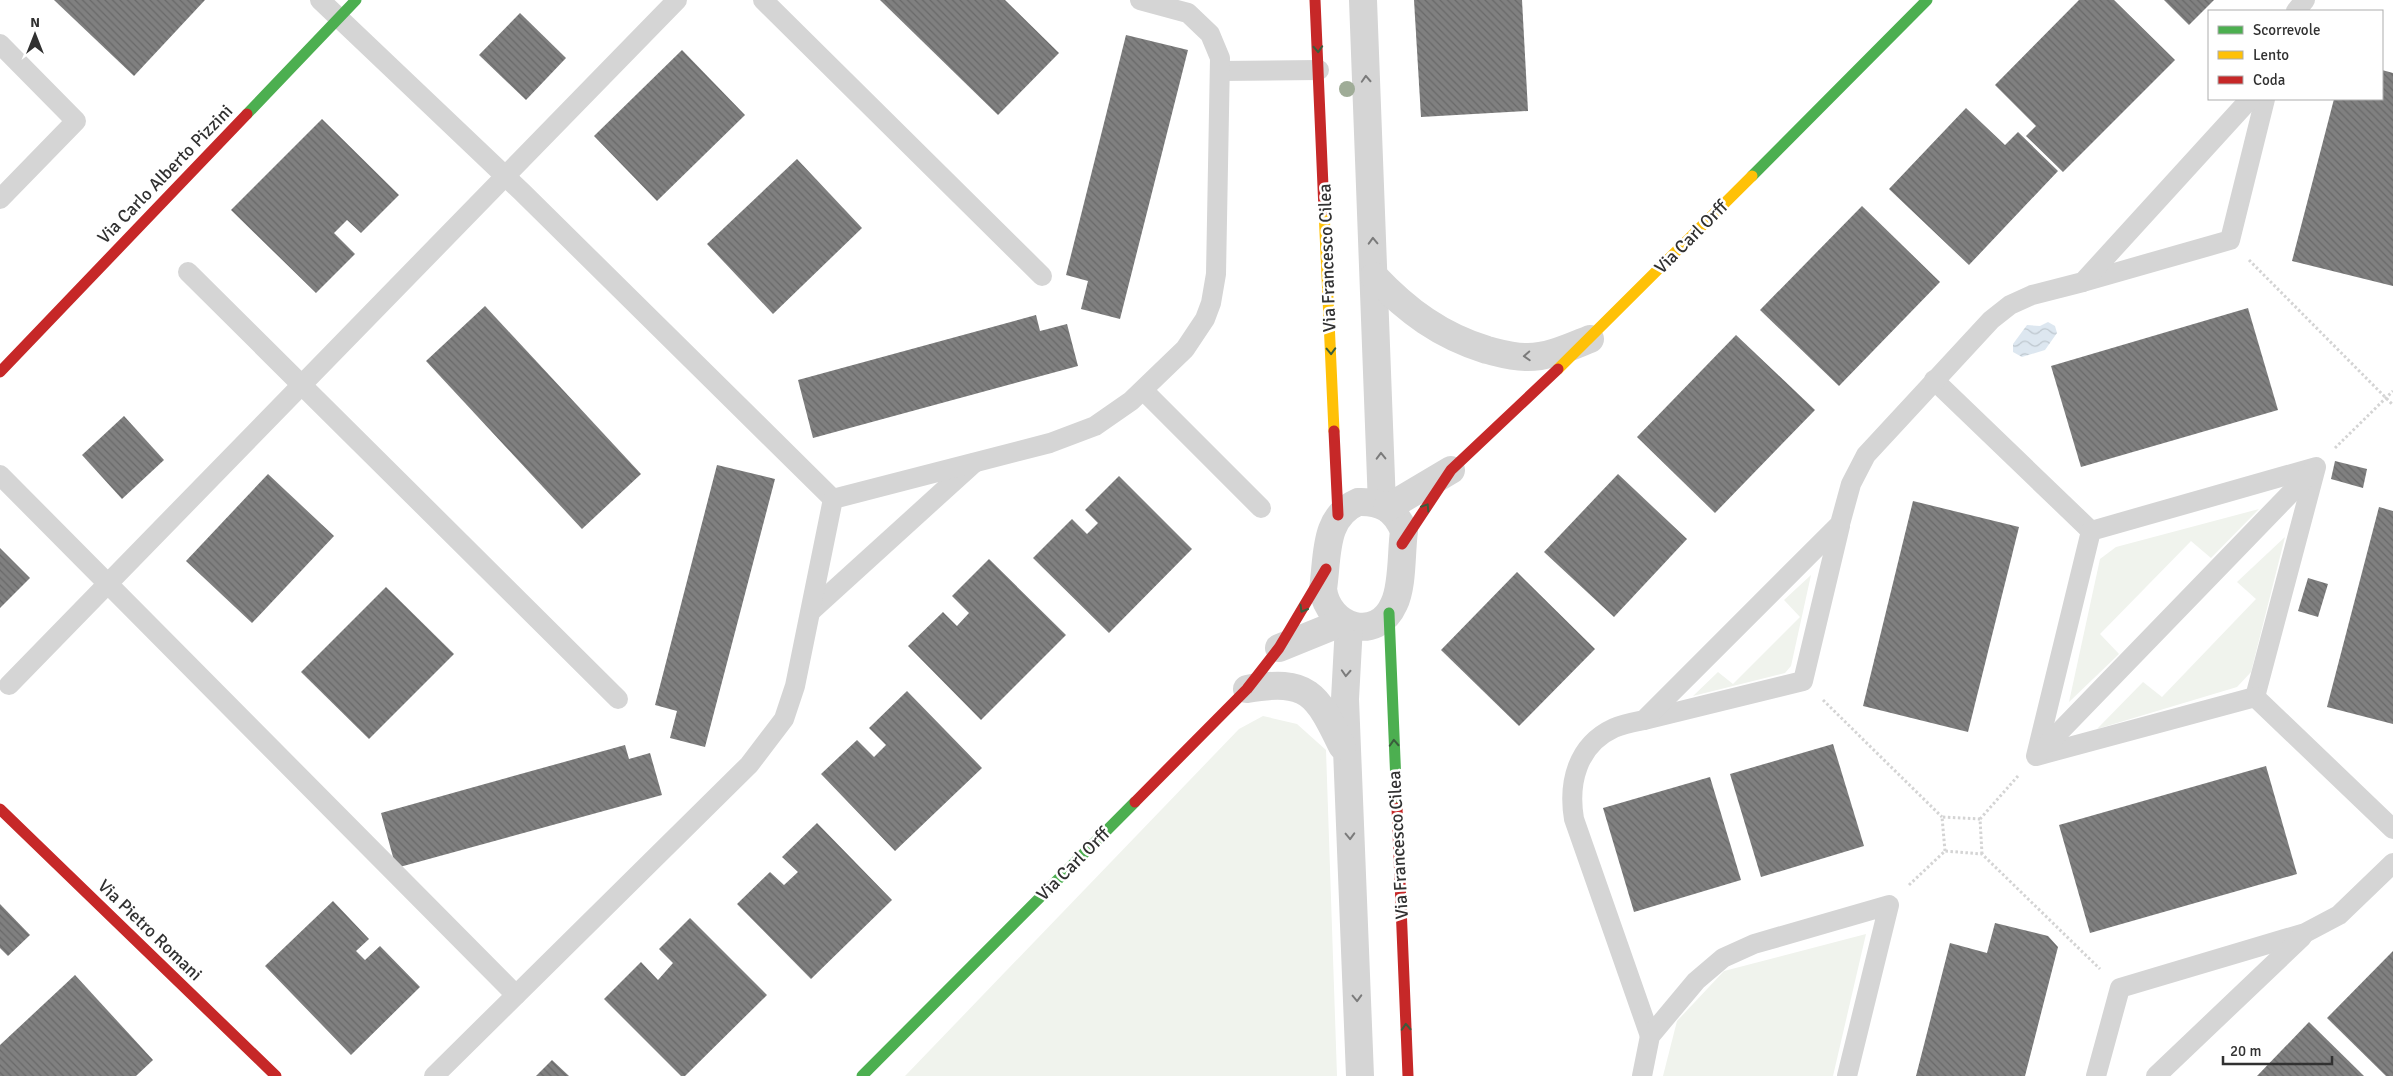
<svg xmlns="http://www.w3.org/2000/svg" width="2393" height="1076" viewBox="0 0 2393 1076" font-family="Signika,sans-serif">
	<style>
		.grass { fill: #f0f3ed }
		.water { fill: url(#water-waves) }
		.building { fill: url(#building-back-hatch) }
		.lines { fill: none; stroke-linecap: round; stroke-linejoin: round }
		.path { stroke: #d4d4d4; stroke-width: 3; stroke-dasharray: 2.5 2.5; stroke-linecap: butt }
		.lane { stroke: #d5d5d5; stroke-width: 20 }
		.street { stroke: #d5d5d5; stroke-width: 28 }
		.fast { stroke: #4caf50; stroke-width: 11 }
		.slow { stroke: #ffc107; stroke-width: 11 }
		.jam { stroke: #c62828; stroke-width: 11 }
		.tree { fill: #9fac97 }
		.oneway { stroke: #3a5d3c }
		.oneway2 { stroke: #7b7b7b }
		.labels { text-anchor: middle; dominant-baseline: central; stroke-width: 5; stroke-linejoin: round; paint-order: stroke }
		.street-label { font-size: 18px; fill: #313131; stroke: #fff }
	</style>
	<defs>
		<pattern id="water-waves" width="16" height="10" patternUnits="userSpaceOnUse" patternTransform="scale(1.25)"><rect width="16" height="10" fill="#dde7f0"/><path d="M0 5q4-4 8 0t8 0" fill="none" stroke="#bec7ce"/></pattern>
		<pattern id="building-back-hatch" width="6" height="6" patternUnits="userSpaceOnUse" patternTransform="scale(1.25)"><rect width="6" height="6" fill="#808080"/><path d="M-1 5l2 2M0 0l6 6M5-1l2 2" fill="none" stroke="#696969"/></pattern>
	</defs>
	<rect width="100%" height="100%" fill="#fff"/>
	<!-- grass -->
	<g class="grass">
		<polygon points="2259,509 2211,558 2191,541 2100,634 2119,654 2069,702 2100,559 2116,547"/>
		<polygon points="2285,537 2251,672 2237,687 2097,729 2143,682 2162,697 2256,599 2237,582"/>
		<polygon points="1811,575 1791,666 1785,673 1693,696 1718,672 1733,684 1800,617 1784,600"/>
		<polygon points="1263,716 1297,724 1326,750 1337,1076 905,1076 1239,729"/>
		<polygon points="1866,934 1833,1076 1663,1076 1677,1021 1724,971"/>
	</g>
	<!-- water -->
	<polygon class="water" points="2048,322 2055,326 2057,333 2045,350 2022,357 2013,352 2013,344 2027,325 2040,326"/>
	<!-- building -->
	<g class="building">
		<polygon points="54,0 205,0 134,76"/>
		<polygon points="880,0 1005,0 1059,53 998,115"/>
		<polygon points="1414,0 1522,0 1528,111 1421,117"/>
		<polygon points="2079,0 2114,0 2175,60 2063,172 2026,136 2036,126 1995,85"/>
		<polygon points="2164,0 2214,0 2189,25"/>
		<polygon points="520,13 566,58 526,100 479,55"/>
		<polygon points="1126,35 1188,50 1120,319 1081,309 1088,281 1066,275"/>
		<polygon points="682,50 745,115 657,201 594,136"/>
		<polygon points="2382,70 2393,73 2393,286 2292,261 2334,99 2382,99"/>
		<polygon points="1966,108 2005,145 2018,132 2058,171 1969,265 1889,189"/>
		<polygon points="322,119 399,195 361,233 347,220 334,233 355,254 316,293 231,210"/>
		<polygon points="797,159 862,228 773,314 707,244"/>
		<polygon points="1862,206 1940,282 1839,386 1760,310"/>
		<polygon points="485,306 641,474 582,529 426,361"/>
		<polygon points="2248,308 2278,410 2081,467 2051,366"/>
		<polygon points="1036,315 1040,331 1067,324 1078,366 813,438 798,380"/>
		<polygon points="1736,335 1815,410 1715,513 1637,437"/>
		<polygon points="124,416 164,460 122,499 82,455"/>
		<polygon points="2335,461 2367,469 2363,488 2331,479"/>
		<polygon points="717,465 775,479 705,747 670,738 677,711 655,705"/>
		<polygon points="268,474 334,536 252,623 186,561"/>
		<polygon points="1618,474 1687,539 1614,617 1544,552"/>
		<polygon points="1119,476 1192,549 1109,633 1033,558 1072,519 1087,534 1098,523 1085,510"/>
		<polygon points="1913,501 2019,527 1968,732 1863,706"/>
		<polygon points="2379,507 2393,511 2393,724 2327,707"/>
		<polygon points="0,548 30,578 0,608"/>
		<polygon points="989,559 1066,635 981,720 908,646 943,612 957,626 969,613 952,596"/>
		<polygon points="1517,572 1595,649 1519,726 1441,650"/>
		<polygon points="2308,578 2328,584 2318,617 2298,611"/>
		<polygon points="386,587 454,654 369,739 301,672"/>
		<polygon points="907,691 982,768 895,851 821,774 857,740 874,757 886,745 869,728"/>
		<polygon points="1833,744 1864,846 1761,877 1730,774"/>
		<polygon points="625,745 629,759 650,753 662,795 396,868 381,813"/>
		<polygon points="2266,766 2297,874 2090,933 2059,825"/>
		<polygon points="1710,777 1741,880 1634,912 1603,808"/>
		<polygon points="817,823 892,900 811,979 737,904 770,872 784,885 798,872 782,857"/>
		<polygon points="333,901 369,939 356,951 365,960 380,946 420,987 351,1055 265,966"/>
		<polygon points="0,904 30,935 8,956 0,948"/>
		<polygon points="690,918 767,995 685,1076 681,1076 604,999 641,962 658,980 673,963 659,949"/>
		<polygon points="1995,923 2048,936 2058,947 2025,1076 1916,1076 1950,943 1987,953"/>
		<polygon points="2393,951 2393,1076 2386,1076 2327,1018"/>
		<polygon points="75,975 153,1060 136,1076 0,1076 0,1045"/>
		<polygon points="2309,1022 2364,1076 2257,1076"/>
		<polygon points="552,1060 569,1076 536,1076"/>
	</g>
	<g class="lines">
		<!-- path -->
		<g class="path">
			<polyline points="2249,260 2393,405"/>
			<polyline points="2335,448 2393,391"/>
			<polyline points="1823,700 1942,817"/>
			<polyline points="1945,851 1942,817 1980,819"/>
			<polyline points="1982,854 1980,819 2018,776"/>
			<polyline points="1909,885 1945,851 1982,854 2100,969"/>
		</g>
		<!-- lane -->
		<g class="lane">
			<polyline points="320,0 522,192 833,499"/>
			<polyline points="763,0 1042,276"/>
			<polyline points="2296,11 2305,0"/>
			<polyline points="0,44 76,121 0,199"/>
			<polyline points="1220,71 1319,70"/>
			<polyline points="188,272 618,699"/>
			<polyline points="2083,282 2230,240 2265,99"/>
			<polyline points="1934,380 2091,531"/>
			<polyline points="1143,390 1261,508"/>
			<polygon points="2316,467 2255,697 2036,756 2091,531"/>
			<polyline points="0,475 516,995"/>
			<polyline points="811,611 974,463"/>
			<polyline points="9,685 677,0"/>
			<polyline points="2255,697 2393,829"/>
			<polyline points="1644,720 1803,681 1840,526"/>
			<polyline points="2037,755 2314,469"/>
			<path d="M1650,1036l-76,-217c-6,-36 3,-74 40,-91 9,-4 20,-6 30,-8l196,-196 11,-40 15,-29 125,-135 19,-15 22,-10 51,-13 167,-183"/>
			<polyline points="434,1076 749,765 784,719 795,686 833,499 1050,443 1095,426 1131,401 1185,349 1205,319 1211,303 1216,274 1220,58 1210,34 1188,13 1140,0"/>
			<polyline points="1642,1076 1650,1036 1696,981 1723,958 1754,944 1889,905 1847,1076"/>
			<polyline points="2096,1076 2120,988 2305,933 2339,915 2393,863"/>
			<polyline points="2156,1076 2302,937"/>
		</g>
		<!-- street -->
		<g class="street">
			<polyline points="1363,0 1382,505"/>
			<path d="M1374,276c33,35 67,60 113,74 12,3 25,7 38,7 22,1 45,-10 65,-18"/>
			<path d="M1358,502c23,-1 37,7 46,29 -3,21 -1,55 -10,73 -17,39 -66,24 -71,-15 5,-33 0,-72 35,-87z"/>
			<polyline points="1387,508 1451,470"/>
			<polyline points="1349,625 1345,699 1360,1076"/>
			<polyline points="1279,648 1343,622"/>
			<path d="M1247,689c61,-11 70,5 95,57"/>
		</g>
		<!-- fast -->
		<g class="fast">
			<polyline points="247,114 356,0"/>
			<polyline points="1752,176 1927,0"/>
			<polyline points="1389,613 1397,808"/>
			<polyline points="862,1076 1135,802"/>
		</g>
		<!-- slow -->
		<g class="slow">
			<polyline points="1324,210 1334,431"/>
			<polyline points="1558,369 1752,176"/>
		</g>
		<!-- jam -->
		<g class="jam">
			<polyline points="1315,0 1324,210"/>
			<polyline points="0,372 247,114"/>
			<polyline points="1334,431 1338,515"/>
			<polyline points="1402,544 1451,470 1558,369"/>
			<polyline points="1135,802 1247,689 1279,648 1326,569"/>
			<polyline points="1397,808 1408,1076"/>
			<polyline points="0,809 276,1076"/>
		</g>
	</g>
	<!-- trees -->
	<circle class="tree" cx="1347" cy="89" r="8"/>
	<!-- one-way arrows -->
	<defs><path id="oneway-chevron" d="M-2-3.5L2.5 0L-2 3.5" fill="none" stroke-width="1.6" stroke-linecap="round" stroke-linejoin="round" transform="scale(1.25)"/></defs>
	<g class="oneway">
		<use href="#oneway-chevron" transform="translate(1318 49) rotate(87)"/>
		<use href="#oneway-chevron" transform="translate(1331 351) rotate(88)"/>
		<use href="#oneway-chevron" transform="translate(1426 507) rotate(-57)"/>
		<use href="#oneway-chevron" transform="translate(1303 609) rotate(120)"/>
		<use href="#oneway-chevron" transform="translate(1394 743) rotate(-93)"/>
		<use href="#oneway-chevron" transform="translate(1406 1027) rotate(-93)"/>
	</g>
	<g class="oneway2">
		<use href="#oneway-chevron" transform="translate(1366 79) rotate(-93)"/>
		<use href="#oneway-chevron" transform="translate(1373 241) rotate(-92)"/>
		<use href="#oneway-chevron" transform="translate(1527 356) rotate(177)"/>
		<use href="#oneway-chevron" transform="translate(1381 456) rotate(-91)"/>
		<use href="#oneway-chevron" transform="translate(1346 673) rotate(93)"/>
		<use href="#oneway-chevron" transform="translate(1350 836) rotate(88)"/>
		<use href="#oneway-chevron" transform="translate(1357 998) rotate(88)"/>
	</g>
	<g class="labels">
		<!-- street labels -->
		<g class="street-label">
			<text transform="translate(165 174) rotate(-46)">Via Carlo Alberto Pizzini</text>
			<text transform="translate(1691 237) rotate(-45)">Via Carl Orff</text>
			<text transform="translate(1327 258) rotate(-92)">Via Francesco Cilea</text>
			<text transform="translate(1398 845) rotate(-93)">Via Francesco Cilea</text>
			<text transform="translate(1073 864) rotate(-45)">Via Carl Orff</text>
			<text transform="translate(150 930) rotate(44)">Via Pietro Romani</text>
		</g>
	</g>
	<!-- legend -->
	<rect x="2208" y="10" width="175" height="90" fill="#ffffff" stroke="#adadad"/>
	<rect x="2218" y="26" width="25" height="8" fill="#4caf50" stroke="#adadad"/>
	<text x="2253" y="35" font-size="15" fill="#313131">Scorrevole</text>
	<rect x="2218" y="51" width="25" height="8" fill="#ffc107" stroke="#adadad"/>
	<text x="2253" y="60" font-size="15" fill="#313131">Lento</text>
	<rect x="2218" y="76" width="25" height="8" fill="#c62828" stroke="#adadad"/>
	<text x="2253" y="85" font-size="15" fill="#313131">Coda</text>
	<!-- north arrow -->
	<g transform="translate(35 35)" stroke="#ffffff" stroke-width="4" paint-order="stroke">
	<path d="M0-4L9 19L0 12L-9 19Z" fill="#313131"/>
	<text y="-8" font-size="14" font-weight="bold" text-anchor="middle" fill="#313131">N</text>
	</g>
	<!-- scale -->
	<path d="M2223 1056v8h109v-8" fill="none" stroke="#313131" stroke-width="2.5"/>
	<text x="2230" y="1056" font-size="15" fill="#313131" stroke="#ffffff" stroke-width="4" paint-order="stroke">20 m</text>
</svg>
